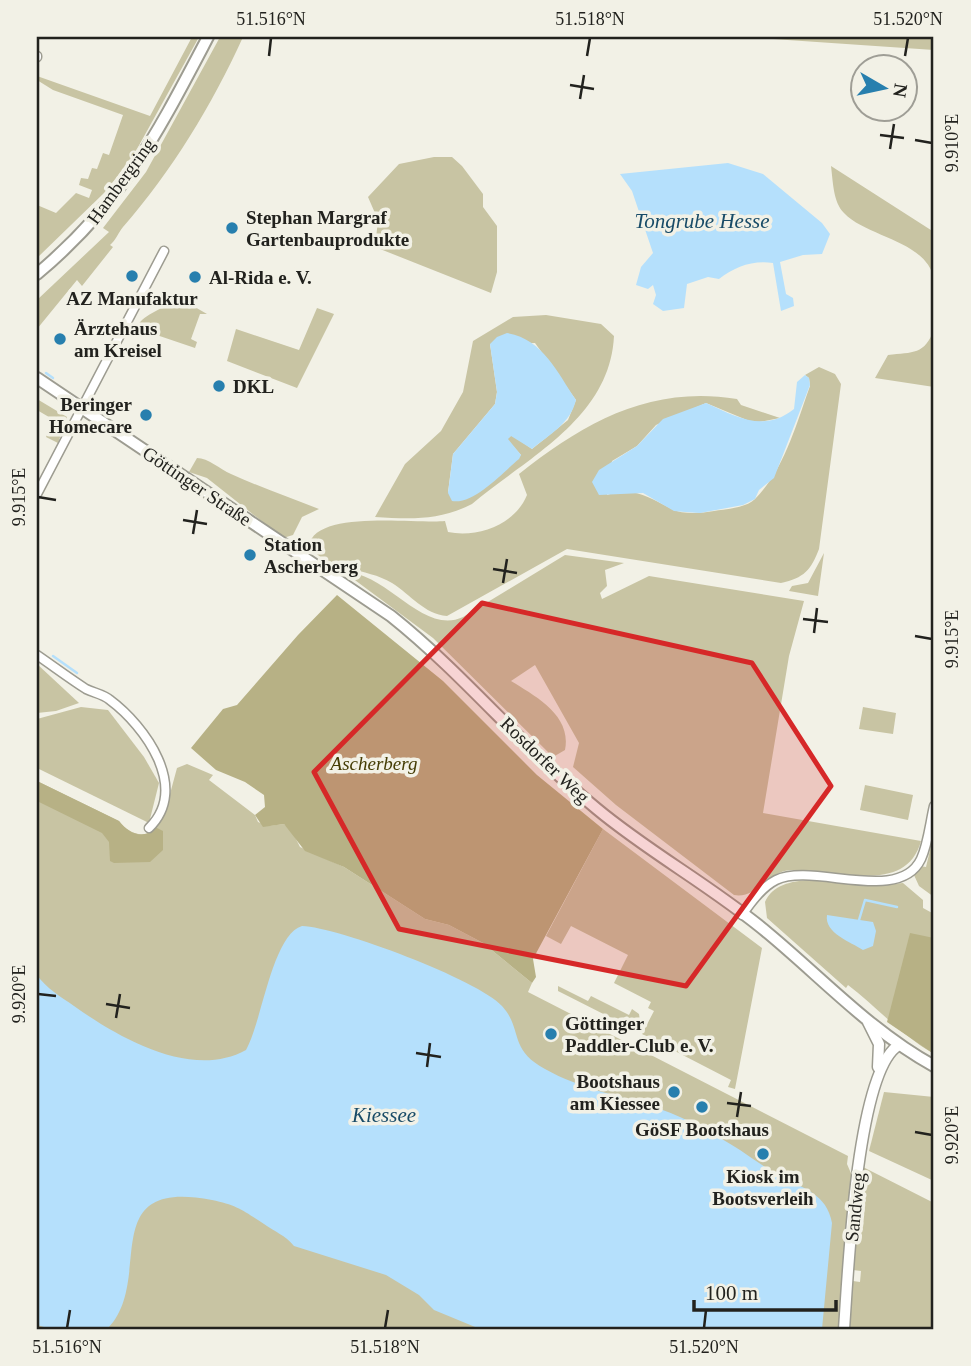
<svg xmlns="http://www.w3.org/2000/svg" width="971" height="1366" viewBox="0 0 971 1366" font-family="'Times New Roman',serif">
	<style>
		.green { fill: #c8c4a3; fill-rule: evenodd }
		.forest { fill: #b7b185 }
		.water { fill: #b5e0fc }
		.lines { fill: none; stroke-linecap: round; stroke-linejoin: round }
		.stream { stroke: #b5e0fc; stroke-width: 2.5 }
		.minor-casing { stroke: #9d9c91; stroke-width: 11 }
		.tertiary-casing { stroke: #9d9c91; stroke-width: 13 }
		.secondary-casing { stroke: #9d9c91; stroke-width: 14 }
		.minor { stroke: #fff; stroke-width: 8 }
		.tertiary { stroke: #fff; stroke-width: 10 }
		.secondary { stroke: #fff; stroke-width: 10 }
		.marked { fill: #d62828; fill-opacity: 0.2; stroke: #d62828; stroke-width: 5; stroke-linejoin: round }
		.ticks { fill: none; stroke: #22221e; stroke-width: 2.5 }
		.poi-dot { fill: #277fae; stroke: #f2f1e6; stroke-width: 2.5 }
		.labels { text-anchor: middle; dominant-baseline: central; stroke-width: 7; stroke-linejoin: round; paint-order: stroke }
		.street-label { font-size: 19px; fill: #22221e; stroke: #f2f1e6 }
		.poi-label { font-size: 19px; font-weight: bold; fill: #22221e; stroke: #f2f1e6; text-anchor: start }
		.park-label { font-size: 19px; font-style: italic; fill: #453d05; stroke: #f2f1e6 }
		.water-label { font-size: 21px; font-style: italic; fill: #184b67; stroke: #f2f1e6 }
		.neatline { fill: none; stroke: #22221e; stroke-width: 2.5 }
		.ticks-label { font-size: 18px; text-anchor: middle; fill: #22221e }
	</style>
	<rect width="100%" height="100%" fill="#f2f1e6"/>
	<!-- green -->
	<g class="green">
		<polygon points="192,37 199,37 132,158 104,193 37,258 37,205 56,213 76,193 89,198 92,190 79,185 81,178 88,179 92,168 97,169 103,153 109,155 123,115 53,90 37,80 37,76 150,116"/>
		<path d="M220,37h23c-31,68 -71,134 -120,190 -5,6 -7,13 -13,18l3,2 -31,39 -5,-6 -40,49v-29l72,-68 -6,-4 43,-56z"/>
		<polygon points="742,37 934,37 934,50"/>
		<polygon points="434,157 452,157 462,166 483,194 483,207 497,226 497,272 491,293 375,247 378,220 368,197 399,164"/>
		<path d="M831,166l103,66v47c-8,-39 -66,-41 -90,-66 -11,-11 -11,-32 -13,-47z"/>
		<path d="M174,295l33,19h-7l-9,25 6,3 -2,6 -59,-20c9,-17 29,-16 38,-33z"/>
		<polygon points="317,308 334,314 297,388 227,361 236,329 299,350"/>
		<path d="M546,315l55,9 13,12c-4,82 -86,121 -142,168 -33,17 -62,15 -97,13l30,-53 36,-33 22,-39 10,-51 40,-24zM535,343l41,57 -8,20 -36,29 -20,-14 -5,4 14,16 -73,37 5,-38 42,-50 2,-12 -7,-48z"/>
		<path d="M934,329v58l-59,-9 13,-23c25,-3 37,0 46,-26z"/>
		<path d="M819,367l16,7 6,10 -22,165c-8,21 -15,29 -38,34l-214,-34 -120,67c-23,-2 -36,-21 -55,-33 -26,-16 -63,-11 -83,-37 5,-37 107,-22 136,-25l3,11c29,6 67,-7 79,-37l-8,-21c66,-52 131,-89 218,-75l4,6 39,13 -26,5 -48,-20 -50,22 -19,21 -25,15 -5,34c27,-9 42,3 65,14 12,6 29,4 42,2 12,-2 32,-3 41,-12 29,-29 41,-74 55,-113l-1,-8 -4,-3z"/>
		<polygon points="37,399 67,417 58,443 46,437 54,420 37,410"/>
		<path d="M197,458c11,0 23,11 34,16 29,13 59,24 88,35l-17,8 -9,18 -10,3 -76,-60 -18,-6z"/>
		<polygon points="824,553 818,596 789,591 792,586 808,583"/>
		<path d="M565,555l59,8 -19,7 2,16 -7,7 2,6 47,-23 155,25 -15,55 -26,157 158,28c-15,56 -88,27 -130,29 -23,1 -34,29 -57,25l-118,-90 -43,-38 6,-24 -44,-78 -24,16c24,15 61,34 54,69l-12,7 -120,-119 -89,-66c43,0 79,64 119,45z"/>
		<polygon points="37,664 79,703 56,711 37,713"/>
		<polygon points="81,707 108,710 144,757 159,783 149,823 37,768 37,719"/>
		<polygon points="863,707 896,713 893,734 859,729"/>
		<path d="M187,764l26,11 -4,5 46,35 3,7 10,4 16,-2 8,7 8,16 44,20 81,52 24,6 34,18 49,40 -4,9 320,164 -1,8 6,14 -13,151h-803v-548l82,40c8,10 18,16 31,12l17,-28 10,-37z"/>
		<polygon points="865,785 913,795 908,820 860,810"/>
		<polygon points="603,829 762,948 735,1089 728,1087 731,1080 642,1034 654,1011 648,1008 651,1002 614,983 628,955 571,926 561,944 546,936"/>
		<polygon points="934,834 934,897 919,886 914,875 920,866 926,867"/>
		<path d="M809,880l72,5 22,-2 20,17v8l11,6v140c-33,-19 -56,-46 -86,-69l-2,3 -79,-70 -2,-16c7,-17 27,-21 44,-22z"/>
		<polygon points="558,986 588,1001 591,996 629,1015 632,1009 639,1014 640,1021 635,1030 558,991"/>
		<polygon points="884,1092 934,1097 934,1181 869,1151"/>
		<polygon points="863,1167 934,1203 934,1329 849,1329 853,1281 860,1282 861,1271 853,1270"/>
	</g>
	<!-- forest -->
	<g class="forest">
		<polygon points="337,595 443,681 537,775 603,829 533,959 536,977 532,983 483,943 449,925 425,919 344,867 305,851 284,824 263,827 255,815 265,807 264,795 245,782 216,770 191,748 223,709 237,705 298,635"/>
		<path d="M37,781l82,40c9,12 25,20 36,6l8,4v19l-13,12 -36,1 -4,-2 -1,-19 -7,-9 -65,-32z"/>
		<polygon points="910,933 934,938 934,1054 887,1022"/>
	</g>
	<!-- water -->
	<g class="water">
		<path d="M728,163l35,11 59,49 8,11 -8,20 -19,1 -23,7 6,32 7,4 1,8 -13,5 -8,-48c-21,-3 -38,4 -54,16l-11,-2 -21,7 -3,24 -21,3 -10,-7 3,-9 -3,-10 -5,4 -12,-4 5,-18 12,-14 -21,-62 -12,-17z"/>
		<path d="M507,333c36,6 50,39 69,67 -6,24 -26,34 -44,49l-21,-13 -3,3 13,16 -2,4c-16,13 -45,46 -67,42l-4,-8 5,-39 42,-50 2,-12 -7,-48 7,-7z"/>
		<path d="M805,375l4,3 1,7 -36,93 -15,12 -4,9 -12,6 -43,8 -15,-1 -11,-1 -31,-18 -44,2 -7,-13 7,-12 38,-24 26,-27 43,-16c31,14 58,30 88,6l3,-27z"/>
		<path d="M827,915l46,7 3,9 -3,15 -10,4c-12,-8 -39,-17 -36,-35z"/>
		<path d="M302,926c36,1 177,54 200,80 21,23 6,43 43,63 35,20 77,27 115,40 29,10 54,25 80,41 13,9 26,18 40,26 23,12 47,18 52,47l-10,106h-342l-46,-19 -15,-15 -33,-20 -92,-29c-9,-11 -19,-14 -30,-22 -20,-13 -27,-19 -52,-24 -118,-23 -57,80 -104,128l-57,1 -14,-4v-350c9,13 24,22 37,31 45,32 118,74 172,44 16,-28 26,-115 56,-124z"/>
	</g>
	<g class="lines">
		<!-- stream -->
		<g class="stream">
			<polyline points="46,373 53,378"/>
			<polyline points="53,656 77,673"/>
			<polyline points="859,920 865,900 897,907"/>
		</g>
		<!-- minor casing -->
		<g class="minor-casing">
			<g id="minor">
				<polyline points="37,57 37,56"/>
				<polyline points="37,494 164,251"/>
				<path d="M37,655c16,11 32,23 49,34 8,4 17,5 24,11 35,26 80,88 39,128"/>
				<path d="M742,915c9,-13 20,-28 34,-35 37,-18 123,25 145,-21 7,-15 9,-36 13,-53"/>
			</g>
		</g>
		<!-- tertiary casing -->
		<g class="tertiary-casing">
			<g id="tertiary">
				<polyline points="868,1022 879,1044 878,1067"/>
				<path d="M844,1329c4,-52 12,-259 55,-284"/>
			</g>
		</g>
		<!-- secondary casing -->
		<g class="secondary-casing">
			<g id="secondary">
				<path d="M37,274c86,-72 120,-140 171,-237"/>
				<path d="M37,378l354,238c74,59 133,133 206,193 54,45 118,79 172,125 54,45 103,98 165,132"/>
			</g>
		</g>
		<!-- minor -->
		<use href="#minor" class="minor"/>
		<!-- tertiary -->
		<use href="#tertiary" class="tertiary"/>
		<!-- secondary -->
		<use href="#secondary" class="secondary"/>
	</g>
	<!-- marked area -->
	<path class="marked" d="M482,603l270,60 79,123 -145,200 -287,-57 -85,-157z"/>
	<!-- ticks -->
	<path class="ticks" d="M269,56l2,-18M587,56l3,-18M905,56l3,-18M570,85l24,4M580,99l4,-24M880,135l24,3M915,140l17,3M890,149l4,-25M38,497l18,3M183,520l24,4M193,534l4,-24M493,569l24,4M503,583l4,-24M803,619l25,3M814,633l3,-25M915,636l17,3M38,994l18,2M106,1004l24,4M116,1018l4,-24M416,1053l25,4M427,1067l3,-24M727,1103l24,3M737,1117l4,-25M915,1132l17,3M67,1328l3,-18M385,1328l3,-18M704,1328l2,-18"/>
	<!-- markers -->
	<g class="poi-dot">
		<circle cx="232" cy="228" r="7"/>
		<circle cx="132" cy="276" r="7"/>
		<circle cx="195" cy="277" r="7"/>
		<circle cx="60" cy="339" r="7"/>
		<circle cx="219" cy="386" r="7"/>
		<circle cx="146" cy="415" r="7"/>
		<circle cx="250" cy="555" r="7"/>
		<circle cx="551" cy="1034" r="7"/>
		<circle cx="674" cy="1092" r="7"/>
		<circle cx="702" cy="1107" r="7"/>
		<circle cx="763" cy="1154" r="7"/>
	</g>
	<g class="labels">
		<!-- street labels -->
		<g class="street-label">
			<text transform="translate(121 181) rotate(-54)">Hambergring</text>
			<text transform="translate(197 486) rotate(34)">Göttinger Straße</text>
			<text transform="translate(545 760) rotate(44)">Rosdorfer Weg</text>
			<text transform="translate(855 1207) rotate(-84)">Sandweg</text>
		</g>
		<!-- poi labels -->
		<g class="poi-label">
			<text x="246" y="217">Stephan Margraf<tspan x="246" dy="22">Gartenbauprodukte</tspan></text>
			<text x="209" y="277">Al-Rida e. V.</text>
			<text x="132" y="298" text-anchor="middle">AZ Manufaktur</text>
			<text x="74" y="328">Ärztehaus<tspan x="74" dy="22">am Kreisel</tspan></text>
			<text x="233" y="386">DKL</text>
			<text x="132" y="404" text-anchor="end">Beringer<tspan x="132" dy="22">Homecare</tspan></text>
			<text x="264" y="544">Station<tspan x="264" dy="22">Ascherberg</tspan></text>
			<text x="565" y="1023">Göttinger<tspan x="565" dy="22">Paddler-Club e. V.</tspan></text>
			<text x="660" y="1081" text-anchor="end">Bootshaus<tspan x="660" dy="22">am Kiessee</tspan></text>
			<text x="702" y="1129" text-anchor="middle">GöSF Bootshaus</text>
			<text x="763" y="1176" text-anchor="middle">Kiosk im<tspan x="763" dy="22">Bootsverleih</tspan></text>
		</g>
		<!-- park labels -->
		<g class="park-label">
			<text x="374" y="763">Ascherberg</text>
		</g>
		<!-- water labels -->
		<g class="water-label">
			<text x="702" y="221">Tongrube Hesse</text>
			<text x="384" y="1115">Kiessee</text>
		</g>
	</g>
	<!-- border -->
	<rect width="971" height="1366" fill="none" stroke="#f2f1e6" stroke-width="77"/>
	<!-- north arrow -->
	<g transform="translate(884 88) rotate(99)"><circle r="33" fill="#f2f1e6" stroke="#9f9e96" stroke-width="2"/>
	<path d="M0-5L12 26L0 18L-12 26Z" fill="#277fae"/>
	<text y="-10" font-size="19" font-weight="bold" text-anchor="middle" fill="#22221e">N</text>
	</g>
	<!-- scale -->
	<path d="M694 1300v10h142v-10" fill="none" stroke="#22221e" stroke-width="3.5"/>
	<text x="705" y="1300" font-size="21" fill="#22221e" stroke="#f2f1e6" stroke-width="5" paint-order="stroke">100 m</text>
	<rect x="38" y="38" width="894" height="1290" class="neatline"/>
	<g class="ticks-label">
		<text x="271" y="25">51.516°N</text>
		<text x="590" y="25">51.518°N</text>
		<text x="908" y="25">51.520°N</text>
		<text transform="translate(952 143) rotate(-90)" y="6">9.910°E</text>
		<text transform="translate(19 497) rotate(-90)" y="6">9.915°E</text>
		<text transform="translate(952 639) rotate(-90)" y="6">9.915°E</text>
		<text transform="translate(19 994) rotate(-90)" y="6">9.920°E</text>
		<text transform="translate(952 1135) rotate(-90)" y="6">9.920°E</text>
		<text x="67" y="1353">51.516°N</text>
		<text x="385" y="1353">51.518°N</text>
		<text x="704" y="1353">51.520°N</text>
	</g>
</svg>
